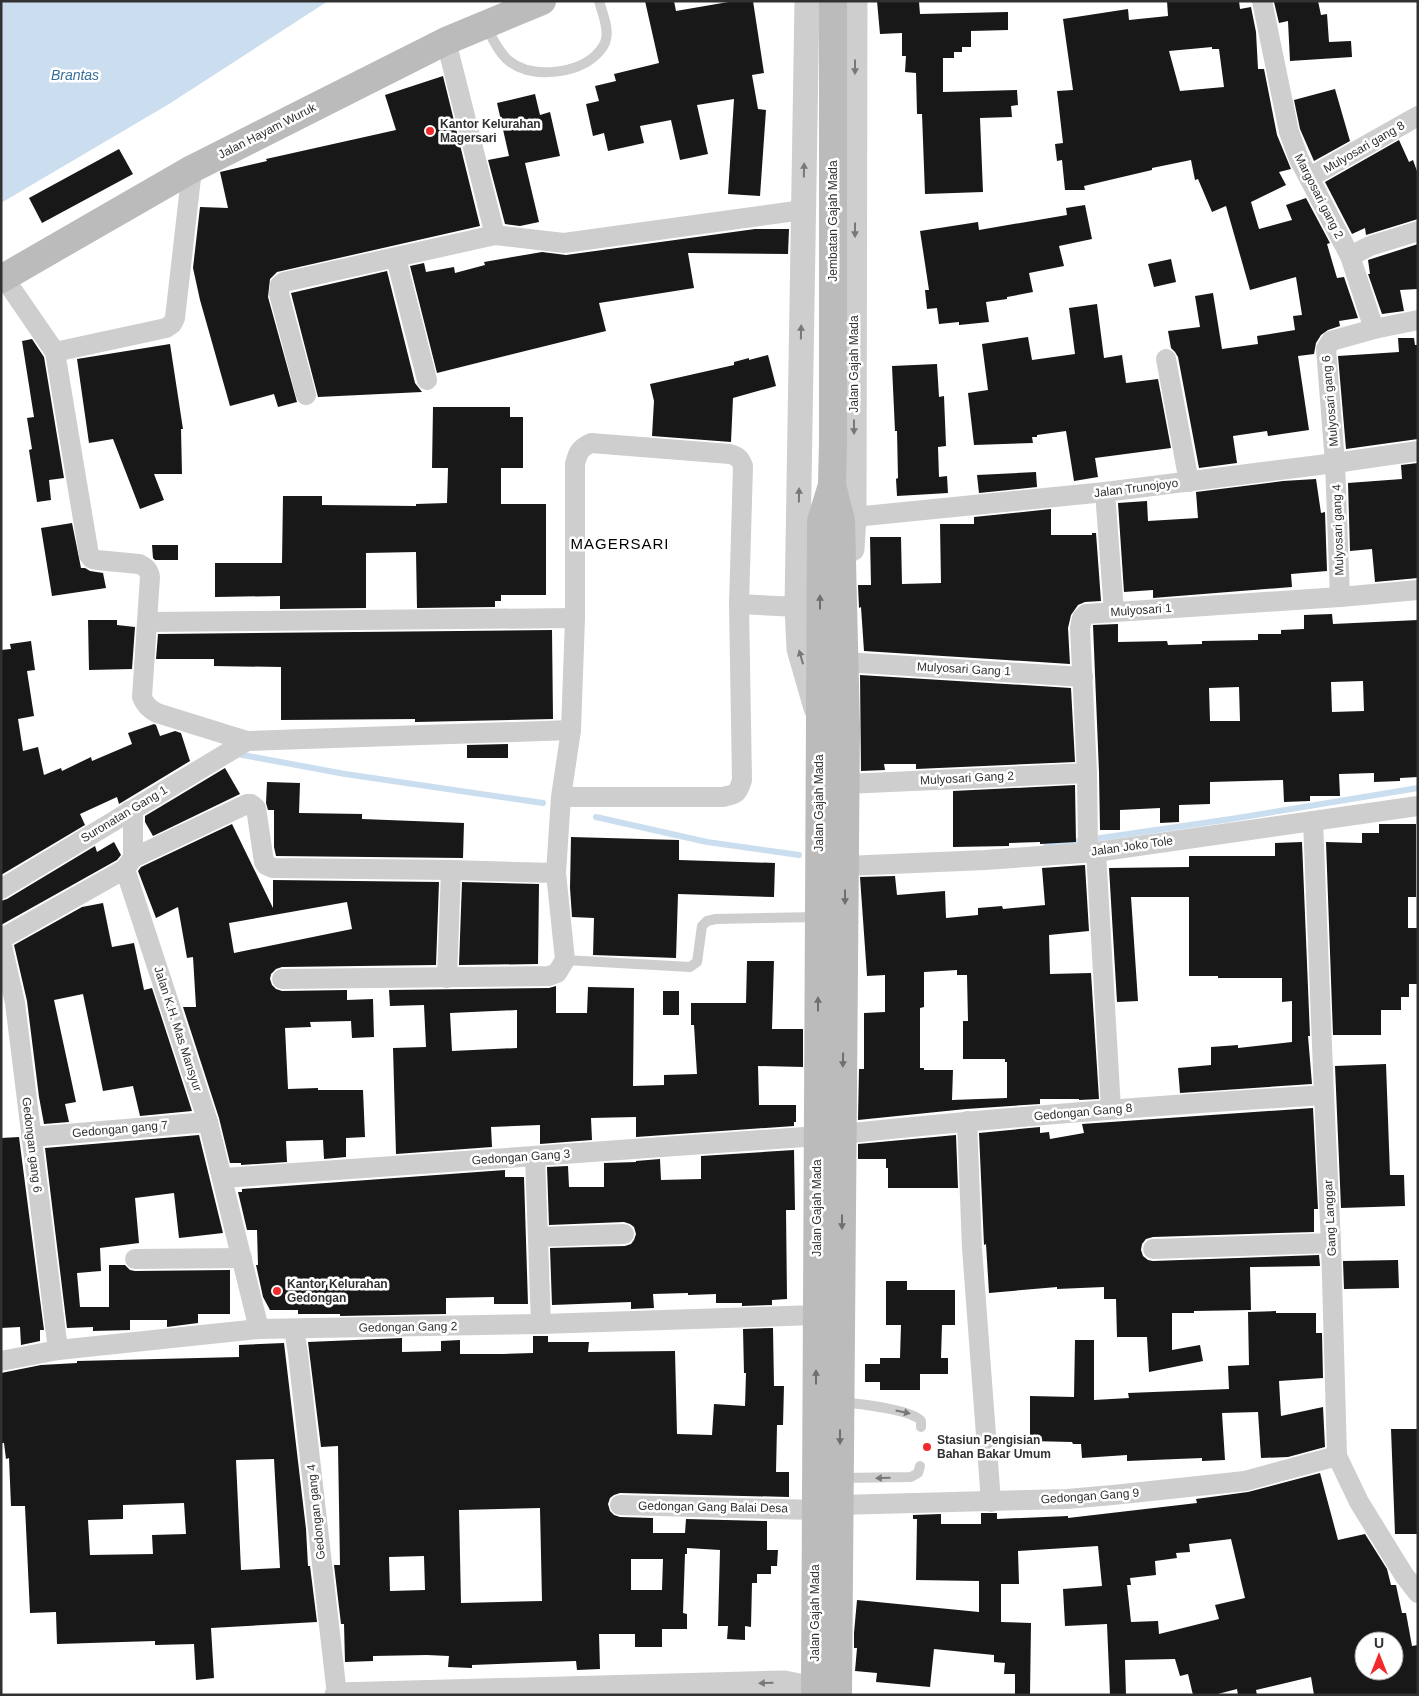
<svg xmlns="http://www.w3.org/2000/svg" width="1419" height="1696" viewBox="0 0 1419 1696" font-family="Helvetica,sans-serif">
	<style>
		.water { fill: #cadeef }
		.lines { fill: none; stroke-linecap: round; stroke-linejoin: round }
		.stream { stroke: #cadeef; stroke-width: 6 }
		.building { fill: #181818; fill-rule: evenodd }
		.service { stroke: #cecece; stroke-width: 10 }
		.minor { stroke: #cecece; stroke-width: 20 }
		.tertiary { stroke: #cecece; stroke-width: 25 }
		.secondary { stroke: #bbb; stroke-width: 28 }
		.secondary-bridge { stroke: #bbb; stroke-width: 28 }
		.oneway { fill: #787878 }
		.oneway2 { fill: #6f6f6f }
		.poi-dot { fill: #f2292a; stroke: #fff; stroke-width: 2 }
		.labels { text-anchor: middle; dominant-baseline: central; stroke-width: 5; stroke-linejoin: round; paint-order: stroke }
		.poi-label { font-size: 12px; font-weight: bold; fill: #313131; stroke: #fff; text-anchor: start }
		.street-label { font-size: 12px; fill: #313131; stroke: #fff }
		.water-label { font-size: 14px; font-style: italic; fill: #386e9b; stroke: #fff }
		.quarter-label { font-size: 15px; letter-spacing: 1px; fill: #000; stroke: #fff }
	</style>
	<rect width="100%" height="100%" fill="#fff"/>
	<!-- water -->
	<polygon class="water" points="1,1 328,1 169,104 1,203"/>
	<g class="lines">
		<!-- stream -->
		<g class="stream">
			<polyline points="237,754 345,774 543,803"/>
			<polyline points="596,817 707,842 799,855"/>
			<polyline points="1046,846 1231,819 1418,788"/>
		</g>
	</g>
	<!-- building -->
	<g class="building">
		<polygon points="645,1 674,1 676,11 734,1 753,1 764,73 752,75 758,109 766,110 760,196 728,194 734,99 697,105 708,154 680,160 671,120 640,126 644,143 608,151 604,133 593,136 586,104 599,101 595,86 616,81 614,74 659,63"/>
		<polygon points="877,1 919,2 920,14 1008,12 1008,30 971,31 971,47 962,47 962,52 954,52 954,58 943,58 943,92 1017,90 1018,105 1011,106 1012,117 980,118 983,192 925,194 922,114 917,114 916,73 905,72 906,56 902,56 902,33 880,34"/>
		<path d="M1167,1h72l1,8 11,-2 5,25 2,37h6l13,66 14,34 -12,3 7,13 -35,17 8,27 33,-9 -6,-15 20,-7 24,45 -3,1 10,34 7,-1 14,41 -19,3 1,5 -12,4 -7,5 -5,8 -2,11 -16,2 11,74 -41,6 -1,-5 -34,5 4,27 -38,5 -21,-111 -3,-5 -4,-4 -3,-17 32,-4 -5,-31 18,-3 9,56 36,-5 -1,-8 38,-6 -2,-14 9,-1 -6,-38 -46,13 -24,-84 -14,6 -14,-33 -3,1 -4,-20 -39,8v2l-68,16 1,4h-20l-3,-30 -5,1 -2,-17 8,-1 -6,-52 16,-1 -10,-71 65,-10 1,11 39,-4zM1212,47v2h7l5,38 -44,4 -11,-40z"/>
		<polygon points="1278,1 1318,1 1321,15 1327,14 1329,42 1351,41 1352,57 1290,61 1288,21 1279,23 1274,2"/>
		<polygon points="443,76 480,226 277,272 270,279 268,297 297,402 278,407 274,394 230,406 200,300 193,268 200,207 228,208 220,172 267,161 266,159 396,130 385,95"/>
		<polygon points="1335,89 1350,141 1314,161 1300,129 1294,100"/>
		<polygon points="535,94 540,115 550,112 560,156 525,163 539,222 520,226 505,224 488,160 509,156 497,103"/>
		<polygon points="1399,140 1409,162 1413,160 1418,174 1418,219 1366,235 1365,228 1352,234 1325,182"/>
		<polygon points="119,149 133,174 42,223 29,198"/>
		<polygon points="1085,205 1092,239 1059,246 1064,266 1029,273 1033,292 1007,297 1007,299 986,302 989,322 959,325 959,322 939,324 937,308 927,309 925,290 929,290 920,231 978,222 979,230 1067,215 1066,208"/>
		<polygon points="755,229 789,229 788,254 688,253 694,288 599,303 606,331 437,373 410,266 424,263 426,272 454,267 455,273 485,265 484,262 542,252 566,255"/>
		<polygon points="1418,244 1418,289 1400,290 1404,311 1382,314 1368,274 1370,274 1368,260"/>
		<polygon points="1171,259 1176,282 1154,287 1148,264"/>
		<polygon points="387,271 415,383 422,392 318,397 291,293"/>
		<polygon points="1097,304 1104,358 1122,355 1126,383 1158,379 1171,448 1095,458 1098,477 1074,481 1066,431 1037,435 1037,437 1032,437 1033,443 974,445 968,393 988,390 982,344 1028,337 1032,360 1075,354 1069,308"/>
		<polygon points="1398,338 1414,338 1415,345 1418,345 1418,439 1346,449 1338,356 1399,352"/>
		<polygon points="32,339 44,357 64,478 49,480 51,500 37,502 29,450 32,449 27,418 34,417 22,341"/>
		<polygon points="170,344 183,429 181,429 182,474 154,474 164,500 140,509 113,439 89,443 77,359"/>
		<polygon points="768,355 776,386 733,398 731,442 652,436 654,401 650,384 734,365 734,362 749,358 749,360"/>
		<polygon points="937,364 939,397 944,396 946,446 938,447 939,477 947,476 948,493 897,496 896,479 898,478 897,431 895,431 892,366"/>
		<polygon points="433,407 510,407 510,417 523,417 523,468 501,468 501,504 546,504 546,595 501,595 501,601 495,601 495,607 417,608 416,552 366,553 366,608 280,609 280,596 215,597 215,563 282,563 283,496 322,496 322,505 416,506 416,504 447,503 448,468 432,468"/>
		<polygon points="1418,463 1418,578 1375,582 1372,549 1350,551 1348,483 1402,479 1401,465"/>
		<polygon points="1036,472 1037,487 979,493 977,475"/>
		<polygon points="1316,479 1321,513 1325,512 1327,571 1291,574 1292,587 1153,598 1153,590 1124,592 1118,503 1147,501 1148,521 1198,518 1196,492 1283,481"/>
		<polygon points="1051,509 1051,535 1092,535 1092,533 1096,533 1101,601 1085,602 1078,605 1071,615 1068,628 1070,664 864,651 861,607 859,608 858,585 871,585 870,537 901,537 902,584 941,583 940,524 974,524 974,517"/>
		<polygon points="72,523 81,568 85,568 90,571 103,573 106,588 52,596 41,528"/>
		<polygon points="152,545 178,545 178,560 155,560 153,558"/>
		<path d="M1332,614l1,10 85,-4v157l-18,1v3l-26,1v-9l-35,1 1,22h-30v5l-26,1 -1,-22 -73,2v22l-31,1v17l-19,1v-15l-40,2v20h-20l-1,-58 -6,-147 25,-1v18l49,-1 1,4 34,-1v-3l56,-1v-6h23v-4l23,-1v-14zM1363,681l1,30 -32,1 -1,-30zM1239,687l1,34h-30l-1,-33z"/>
		<polygon points="88,620 117,620 117,625 135,627 132,669 89,670"/>
		<polygon points="552,630 553,719 415,722 415,719 281,720 281,667 214,666 214,659 156,659 158,634"/>
		<polygon points="31,641 35,670 27,671 34,716 18,719 23,751 38,747 44,775 61,768 62,771 91,757 92,761 132,744 128,733 154,724 156,725 160,736 175,731 181,733 190,761 119,804 117,797 80,814 85,825 1,875 1,650 11,649 10,644"/>
		<polygon points="860,675 1071,688 1075,762 916,769 916,764 884,764 885,770 861,771"/>
		<polygon points="508,744 508,758 467,758 467,745"/>
		<polygon points="225,768 240,794 153,836 145,822 145,816"/>
		<polygon points="267,782 300,783 299,813 362,814 362,819 464,823 463,858 276,856 274,847 274,810 268,810 266,803"/>
		<polygon points="1075,785 1076,842 1040,844 1040,842 1009,843 1009,846 953,847 953,791"/>
		<path d="M232,824l41,84v-28l166,2 -3,83 -154,2 -6,2 -5,5 -1,5 2,6 4,4 6,2 65,-1v10l26,-1 1,38 -22,1 -1,-17 -41,1 1,5 -26,1 3,61 30,-1v2h45l2,47 -19,1v19l-22,2 -1,-19 -37,1 1,21 -46,3v-2h-11l-11,-45 -36,-111h13l-3,-50 -6,1 -9,-51 -22,11 -18,-47 3,-4zM347,902l5,27 -118,24 -5,-30z"/>
		<polygon points="1379,824 1416,824 1416,897 1408,897 1408,928 1418,928 1418,984 1409,984 1409,997 1401,997 1401,1010 1381,1010 1381,1035 1333,1035 1326,842 1362,843 1362,833 1379,833"/>
		<polygon points="571,837 679,840 679,860 775,863 774,897 678,894 676,958 593,955 594,918 572,917 570,888"/>
		<polygon points="114,842 121,855 117,860 1,925 1,901 7,899 95,846 97,852"/>
		<polygon points="1302,842 1310,1036 1308,1036 1312,1084 1180,1093 1178,1068 1211,1065 1211,1047 1238,1045 1238,1048 1292,1042 1292,1001 1282,1002 1282,978 1218,978 1218,976 1189,976 1189,897 1131,897 1138,1001 1117,1002 1109,868 1189,867 1189,856 1275,856 1275,843"/>
		<path d="M1085,865l4,66 -40,4 1,39 41,-1 8,126 -20,1v-1h-39v5l-74,5 -108,11 1,-51h5v-56l21,-1v-37l-18,1 -7,-99 35,-1 2,19 48,-4 1,27 32,-3v-7l24,-2 1,3 42,-4 -3,-37zM957,970v5h10l1,46h-5v38h42v3h2v36l-55,2 1,-30h-29v-2h-4v-60l4,-1v-35z"/>
		<polygon points="462,882 539,884 538,964 459,965"/>
		<polygon points="103,903 112,947 134,943 144,990 152,988 192,1111 140,1116 133,1086 103,1091 83,994 54,1000 76,1102 65,1104 69,1122 44,1124 39,1097 27,1001 14,945 82,907"/>
		<path d="M747,961h27l-2,68h31v38l-45,-1 1,39h37v17h-2v4l-158,11v-20l-45,1 1,22 -52,4v-19l-49,2 1,20 -96,7 -3,-106 33,-1 -2,-42 -34,1 -1,-16 160,-2 7,-2v27h31l1,-26 46,1 -1,98 31,-1v-10l33,-1 -3,-49h-3v-22h55zM517,1010v38l-65,3 -2,-38z"/>
		<rect x="663" y="991" width="16" height="24"/>
		<polygon points="1386,1064 1390,1175 1404,1175 1405,1206 1341,1208 1335,1066"/>
		<polygon points="1313,1108 1318,1209 1314,1209 1314,1232 1153,1237 1146,1239 1142,1244 1141,1250 1143,1256 1148,1260 1153,1261 1319,1255 1320,1266 1250,1267 1251,1310 1194,1311 1194,1313 1172,1313 1172,1350 1200,1345 1203,1361 1149,1372 1147,1337 1117,1337 1116,1299 1104,1299 1104,1287 1057,1289 1057,1287 989,1293 986,1244 984,1245 979,1133 1040,1127 1040,1133 1049,1132 1050,1139 1084,1133 1082,1124"/>
		<polygon points="199,1135 223,1233 179,1238 174,1193 135,1198 139,1243 100,1248 101,1271 77,1273 80,1307 109,1307 109,1265 125,1265 130,1270 135,1271 230,1270 230,1314 198,1314 198,1323 167,1327 167,1320 130,1320 130,1330 93,1331 93,1327 67,1328 45,1148"/>
		<polygon points="956,1135 958,1188 888,1188 888,1168 886,1168 886,1159 858,1159 858,1144"/>
		<polygon points="19,1137 44,1330 40,1330 40,1341 21,1345 20,1327 1,1328 1,1138"/>
		<polygon points="794,1150 795,1210 786,1210 787,1299 772,1300 772,1305 742,1306 742,1303 716,1303 716,1294 688,1295 688,1293 653,1294 654,1308 631,1309 631,1302 552,1305 550,1248 625,1246 631,1244 634,1240 636,1234 634,1227 630,1224 624,1222 549,1225 547,1167 568,1166 569,1187 604,1187 604,1163 636,1162 636,1161 660,1159 661,1180 701,1179 701,1156"/>
		<polygon points="505,1170 505,1177 524,1177 528,1304 494,1304 494,1297 446,1298 446,1314 340,1316 340,1314 298,1314 298,1310 270,1310 263,1297 256,1265 258,1265 257,1230 247,1230 238,1192 242,1192 242,1189"/>
		<polygon points="1398,1260 1399,1288 1344,1289 1343,1261"/>
		<polygon points="886,1281 907,1281 907,1290 955,1290 955,1325 942,1325 941,1358 948,1358 948,1374 920,1374 920,1390 880,1390 880,1382 865,1382 865,1364 880,1364 880,1358 900,1358 901,1325 886,1325"/>
		<polygon points="1276,1311 1276,1313 1316,1313 1316,1333 1322,1333 1323,1378 1279,1381 1281,1416 1323,1407 1325,1447 1288,1457 1261,1458 1258,1412 1222,1413 1225,1460 1202,1461 1202,1458 1127,1461 1127,1455 1082,1458 1081,1444 1073,1444 1072,1442 1030,1441 1030,1396 1074,1397 1075,1340 1094,1340 1094,1400 1129,1398 1128,1393 1229,1389 1228,1366 1249,1365 1248,1312"/>
		<path d="M773,1328l1,58h10l-1,39h-6l-1,47h13v25l-169,-4 -6,2 -4,3 -2,6 2,7 4,4 6,2 33,1v15h32l1,-14 81,2v29h11l-1,16h-6v8h-14v9h-5l-1,44 -6,-1v14l-18,-1 1,-13h-10l2,-76 -33,-2v6h-2l-2,59 4,1v15h-25v18h-27v-13h-36l1,35 -23,1 -1,-9 -104,4v3l-24,-1 1,-11 -22,-1 -54,1v5l-28,1 -1,-38h-3l-7,-59h6l-2,-119 -17,1 -13,-105 94,-4v14l39,-1v-10l19,-1v14h43l30,-1v-17h15v6h41l-1,10 87,-1 2,83 35,1 2,-31 31,2 1,-33h-2l-1,-44zM540,1508l2,93 -81,2 -2,-93zM424,1556l1,34 -35,1 -1,-34zM631,1559h32l-1,31h-31z"/>
		<path d="M284,1343l22,186 2,37h2l7,56 -106,6 3,50 -18,2 -2,-36 -39,1v-4l-98,3 -1,-32 -26,1 -5,-107h-14l-2,-48 -3,1 -2,-16h-3v-70l40,-8 36,-2v-2l162,-4v-12zM274,1459l6,109 -39,2 -5,-110zM184,1503l2,31 -34,1 1,19 -63,1 -2,-35 35,-1v-14z"/>
		<polygon points="1391,1429 1418,1429 1418,1534 1395,1534"/>
		<path d="M1320,1473l18,67 27,-6 22,35 4,16h5l6,28h4l6,33 6,-1v50h-104l-3,-18 -55,13 1,5h-19l-1,-6 -23,6h-21l-5,-21 -8,2 -5,-17 -50,1 1,35h-16l-3,-71 -42,2 -2,-37 39,-3 -4,-40 -80,5 1,33h-18v38l30,1 -1,72h-15v-21h-11l1,-11 -11,-1v-7l-60,-6 -4,38 -54,-5 1,-9 -22,-2 2,-23h-3v-15l3,-33 122,12v-31l-63,-1 1,-61h-4v-4l28,-1v10h40v-11h16v6l71,-3v2l129,-15 -1,-4 52,-7zM1231,1539l14,59 -30,7 4,14 -60,15 -1,-13 -27,1 -4,-37h4l-1,-7 26,-3 -1,-14 22,-3 -1,-5 14,-1 -1,-8zM1364,1641h30v30h-30z"/>
	</g>
	<g class="lines">
		<!-- service -->
		<g class="service">
			<path d="M486,26c6,12 13,27 23,35 22,18 67,13 87,-6 4,-4 9,-9 10,-16 3,-11 -4,-27 -7,-38"/>
			<polyline points="565,960 690,967 697,962 702,926 707,921 716,919 818,917"/>
			<path d="M841,1402c17,2 71,7 80,19v6"/>
			<polyline points="840,1478 911,1477 918,1473 920,1466"/>
		</g>
		<!-- minor -->
		<g class="minor">
			<polyline points="1262,1 1289,132 1299,159 1350,256 1374,329"/>
			<polyline points="446,41 495,235"/>
			<polyline points="1310,177 1418,116"/>
			<polyline points="1350,256 1370,246 1418,231"/>
			<polyline points="396,258 427,380"/>
			<path d="M4,278l51,74 34,203 3,4 5,1 42,4c7,3 10,6 11,13l-8,120c3,8 7,12 15,16l90,28 324,-11"/>
			<polyline points="55,352 166,328 172,324 175,318 192,169"/>
			<polyline points="1166,359 1189,482"/>
			<polyline points="306,395 279,294 280,285 284,282 495,235 564,243 803,210"/>
			<polyline points="1105,492 1114,612"/>
			<polyline points="854,517 1105,492 1335,463 1418,451"/>
			<polyline points="1340,597 1335,463 1326,349 1331,341 1374,329 1418,320"/>
			<polyline points="739,604 797,607"/>
			<polyline points="148,622 575,618"/>
			<polyline points="845,662 1083,677"/>
			<polyline points="846,784 1087,773"/>
			<polyline points="129,811 133,817 133,858"/>
			<polyline points="1313,821 1324,1095 1331,1243 1337,1456 1359,1502 1404,1575 1418,1593"/>
			<polyline points="1088,852 1087,773 1080,628 1082,618 1086,614 1340,597 1418,590"/>
			<polyline points="1096,852 1111,1109"/>
			<polyline points="845,866 985,860 1096,852 1418,806"/>
			<polyline points="125,869 208,1122 259,1329"/>
			<polyline points="1,889 247,741"/>
			<polyline points="1,939 125,869 133,858 247,804 251,804 256,808 264,862 266,865 273,868 451,870 556,873"/>
			<polyline points="1,941 15,1003 58,1350"/>
			<polyline points="447,978 451,870"/>
			<path d="M282,979l267,-3 8,-3 8,-13 -9,-87 5,-76 10,-67 4,-112v-154c3,-12 5,-16 16,-21l139,11c7,2 10,4 13,12l-4,138 3,176c-4,13 -5,14 -19,17h-162"/>
			<polyline points="967,1121 972,1248 991,1502"/>
			<path d="M843,1134c160,-17 320,-29 481,-39"/>
			<polyline points="31,1137 208,1122"/>
			<polyline points="535,1156 541,1324"/>
			<polyline points="223,1178 818,1136"/>
			<polyline points="538,1237 624,1234"/>
			<polyline points="1153,1249 1331,1243"/>
			<polyline points="135,1259 242,1258"/>
			<polyline points="294,1329 298,1354 337,1695"/>
			<polyline points="1,1361 58,1350 259,1329 541,1324 817,1315"/>
			<polyline points="620,1505 816,1510"/>
			<polyline points="839,1505 1067,1499 1113,1495 1245,1481 1337,1456"/>
		</g>
		<!-- tertiary -->
		<g class="tertiary">
			<polyline points="807,1 797,607 799,649 816,708"/>
			<polyline points="852,549 854,517 855,1"/>
			<polyline points="337,1695 784,1683 835,1693"/>
		</g>
		<!-- secondary -->
		<g class="secondary">
			<polyline points="1,279 192,169 446,41 542,1"/>
			<polyline points="833,442 832,485 841,521 846,726 838,1695"/>
			<polyline points="815,1695 821,521 832,485"/>
		</g>
		<!-- secondary-bridge -->
		<polyline class="secondary-bridge" points="833,1 833,442"/>
	</g>
	<!-- one-way arrows -->
	<defs><path id="oneway-solid" d="M-6-.8H1V-3.2L6.5 0L1 3.2V.8H-6Z" transform="scale(1.25)"/></defs>
	<g class="oneway">
		<use href="#oneway-solid" transform="translate(855 67) rotate(90)"/>
		<use href="#oneway-solid" transform="translate(804 170) rotate(-89)"/>
		<use href="#oneway-solid" transform="translate(855 230) rotate(90)"/>
		<use href="#oneway-solid" transform="translate(801 332) rotate(-89)"/>
		<use href="#oneway-solid" transform="translate(854 427) rotate(90)"/>
		<use href="#oneway-solid" transform="translate(799 495) rotate(-89)"/>
		<use href="#oneway-solid" transform="translate(801 657) rotate(-106)"/>
		<use href="#oneway-solid" transform="translate(903 1412) rotate(12)"/>
		<use href="#oneway-solid" transform="translate(883 1478) rotate(179)"/>
		<use href="#oneway-solid" transform="translate(766 1683) rotate(178)"/>
	</g>
	<g class="oneway2">
		<use href="#oneway-solid" transform="translate(820 602) rotate(-90)"/>
		<use href="#oneway-solid" transform="translate(845 897) rotate(90)"/>
		<use href="#oneway-solid" transform="translate(818 1004) rotate(-90)"/>
		<use href="#oneway-solid" transform="translate(843 1060) rotate(91)"/>
		<use href="#oneway-solid" transform="translate(842 1222) rotate(90)"/>
		<use href="#oneway-solid" transform="translate(816 1377) rotate(-90)"/>
		<use href="#oneway-solid" transform="translate(840 1437) rotate(90)"/>
	</g>
	<!-- markers -->
	<g class="poi-dot">
		<circle cx="430" cy="131" r="5"/>
		<circle cx="277" cy="1291" r="5"/>
		<circle cx="927" cy="1447" r="5"/>
	</g>
	<g class="labels">
		<!-- poi labels -->
		<g class="poi-label">
			<text x="440" y="124">Kantor Kelurahan<tspan x="440" dy="14">Magersari</tspan></text>
			<text x="287" y="1284">Kantor Kelurahan<tspan x="287" dy="14">Gedongan</tspan></text>
			<text x="937" y="1440">Stasiun Pengisian<tspan x="937" dy="14">Bahan Bakar Umum</tspan></text>
		</g>
		<!-- street labels -->
		<g class="street-label">
			<text transform="translate(267 131) rotate(-27)">Jalan Hayam Wuruk</text>
			<text transform="translate(1364 147) rotate(-30)">Mulyosari gang 8</text>
			<text transform="translate(1319 196) rotate(63)">Margosari gang 2</text>
			<text transform="translate(833 221) rotate(-90)">Jembatan Gajah Mada</text>
			<text transform="translate(854 364) rotate(-90)">Jalan Gajah Mada</text>
			<text transform="translate(1330 401) rotate(-95)">Mulyosari gang 6</text>
			<text transform="translate(1136 488) rotate(-7)">Jalan Trunojoyo</text>
			<text transform="translate(1338 530) rotate(-92)">Mulyosari gang 4</text>
			<text transform="translate(1141 610) rotate(-4)">Mulyosari 1</text>
			<text transform="translate(964 669) rotate(3)">Mulyosari Gang 1</text>
			<text transform="translate(967 778) rotate(-3)">Mulyosari Gang 2</text>
			<text transform="translate(819 803) rotate(-90)">Jalan Gajah Mada</text>
			<text transform="translate(124 814) rotate(-31)">Suronatan Gang 1</text>
			<text transform="translate(1132 846) rotate(-8)">Jalan Joko Tole</text>
			<text transform="translate(178 1029) rotate(72)">Jalan K.H. Mas Mansyur</text>
			<text transform="translate(1083 1112) rotate(-5)">Gedongan Gang 8</text>
			<text transform="translate(120 1129) rotate(-5)">Gedongan gang 7</text>
			<text transform="translate(32 1145) rotate(83)">Gedongan gang 6</text>
			<text transform="translate(521 1157) rotate(-4)">Gedongan Gang 3</text>
			<text transform="translate(817 1208) rotate(-90)">Jalan Gajah Mada</text>
			<text transform="translate(1330 1218) rotate(-93)">Gang Langgar</text>
			<text transform="translate(408 1327) rotate(-1)">Gedongan Gang 2</text>
			<text transform="translate(1090 1496) rotate(-4)">Gedongan Gang 9</text>
			<text transform="translate(713 1507) rotate(1)">Gedongan Gang Balai Desa</text>
			<text transform="translate(316 1512) rotate(-96)">Gedongan gang 4</text>
			<text transform="translate(815 1613) rotate(-90)">Jalan Gajah Mada</text>
		</g>
		<!-- water labels -->
		<g class="water-label">
			<text x="75" y="75">Brantas</text>
		</g>
		<!-- quarter labels -->
		<g class="quarter-label">
			<text x="620" y="543">MAGERSARI</text>
		</g>
	</g>
	<!-- border -->
	<rect width="1419" height="1696" fill="none" stroke="#313131" stroke-width="5"/>
	<!-- north arrow -->
	<g transform="translate(1379 1656)"><circle r="24" fill="#ffffff" stroke="#adadad"/>
	<path d="M0-4L9 19L0 12L-9 19Z" fill="#f2292a"/>
	<text y="-8" font-size="14" font-weight="bold" text-anchor="middle" fill="#313131">U</text>
	</g>
</svg>
